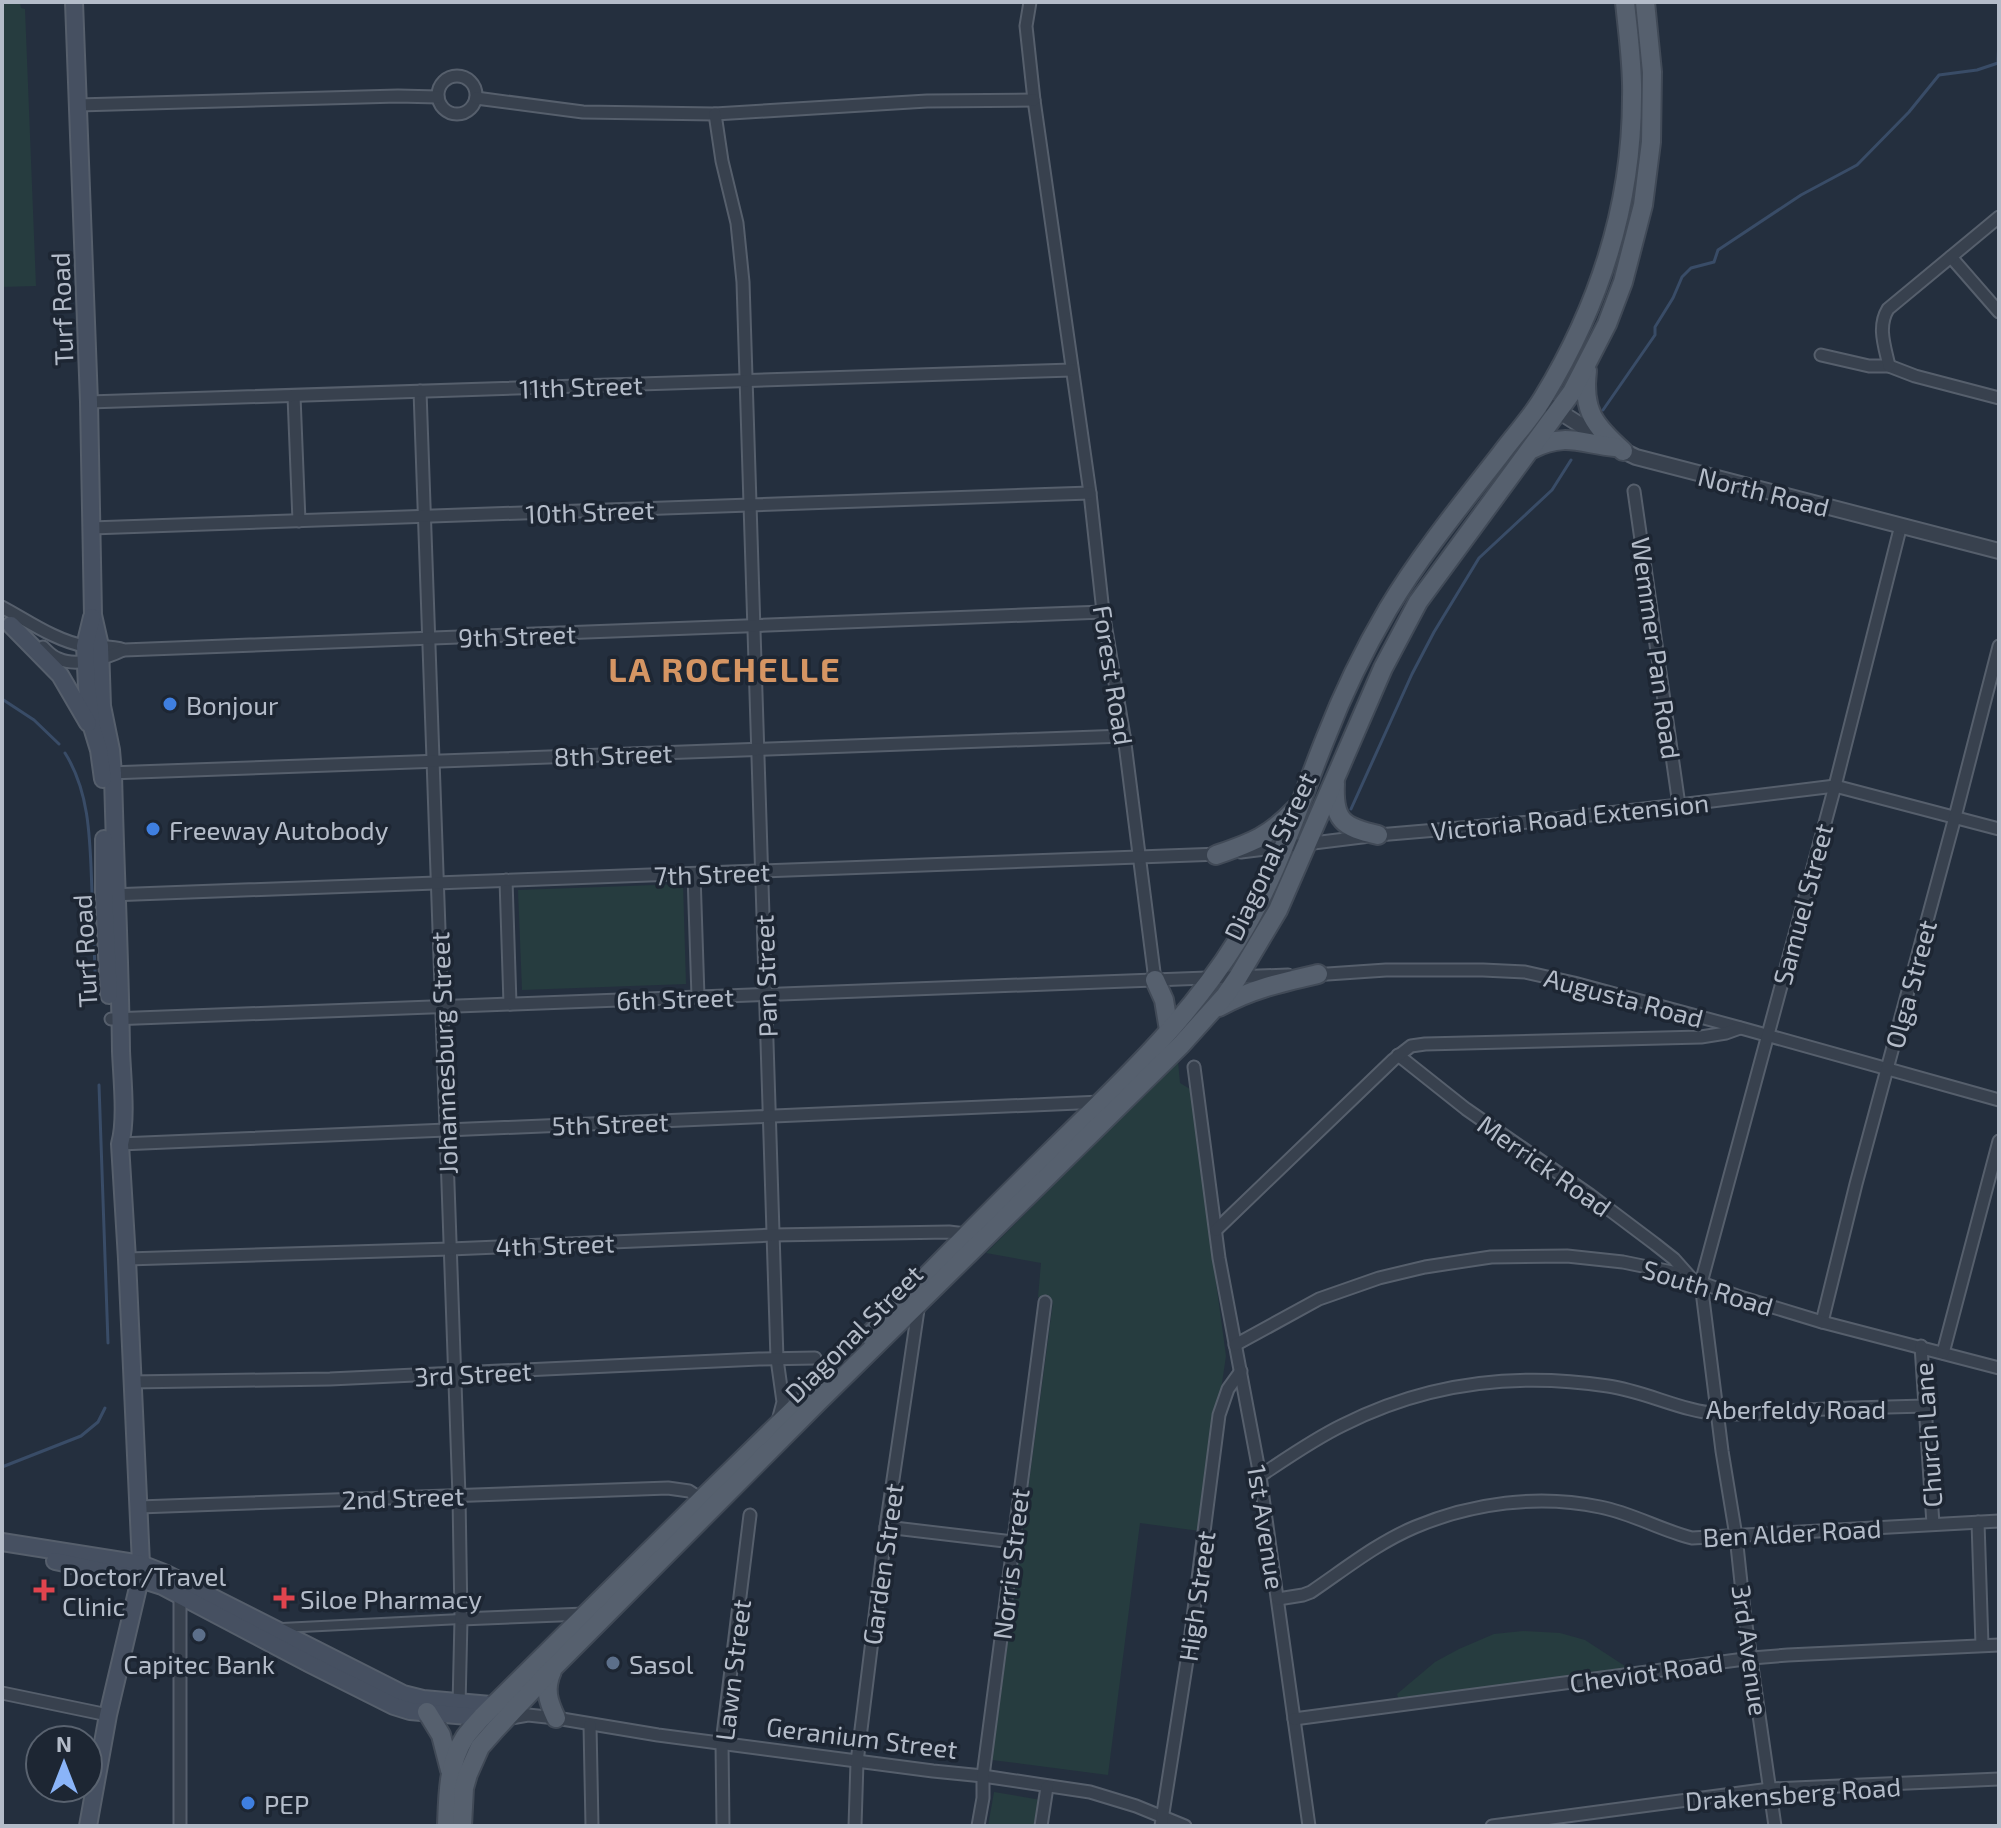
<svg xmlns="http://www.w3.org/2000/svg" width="2001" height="1828" viewBox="0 0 2001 1828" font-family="'Exo 2',sans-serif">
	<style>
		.green { fill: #263c3f }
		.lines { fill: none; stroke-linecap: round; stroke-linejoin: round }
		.stream { stroke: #394c67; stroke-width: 3 }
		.pedestrian-casing { stroke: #565f6c; stroke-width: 12 }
		.minor-casing { stroke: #565f6c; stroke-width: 15 }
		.tertiary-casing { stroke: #565f6c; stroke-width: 18 }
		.secondary-casing { stroke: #565f6c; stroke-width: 20 }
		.primary-casing { stroke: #414a57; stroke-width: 22 }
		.pedestrian { stroke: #38414e; stroke-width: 8 }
		.minor { stroke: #38414e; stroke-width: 11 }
		.tertiary { stroke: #38414e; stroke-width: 14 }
		.secondary { stroke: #465061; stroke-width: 16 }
		.primary { stroke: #56606e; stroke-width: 18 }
		.shop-dot { fill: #3f7fe0; stroke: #1d2633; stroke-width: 3 }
		.health-dot { fill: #e0444e; stroke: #1d2633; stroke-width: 3 }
		.service-dot { fill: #5c6f8a; stroke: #1d2633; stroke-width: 3 }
		.labels { text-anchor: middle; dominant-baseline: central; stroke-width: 7; stroke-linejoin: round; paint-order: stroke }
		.street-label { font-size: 26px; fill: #b4bcc9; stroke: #1d2633 }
		.poi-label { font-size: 26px; fill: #b4bcc9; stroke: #1d2633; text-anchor: start }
		.district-label { font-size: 34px; font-weight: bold; letter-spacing: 2px; fill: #d59563; stroke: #1d2633 }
	</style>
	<rect width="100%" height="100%" fill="#242f3e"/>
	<!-- green -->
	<g class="green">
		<polygon points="2,2 20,2 21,8 25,9 36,286 2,287"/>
		<polygon points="683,884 686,984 522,990 518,890"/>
		<polygon points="1178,1061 1180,1083 1190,1089 1226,1356 1200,1531 1140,1523 1108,1775 992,1760 1053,1302 1038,1297 1041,1263 986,1253"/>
		<polygon points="1523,1631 1560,1633 1585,1640 1631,1670 1399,1700 1397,1694 1435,1662 1459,1649 1494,1634"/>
		<polygon points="994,1792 1041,1800 1037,1826 988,1826"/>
	</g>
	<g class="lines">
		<!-- stream -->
		<g class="stream">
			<polyline points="1603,410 1655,335 1655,327 1673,298 1682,277 1691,268 1714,262 1718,250 1801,195 1857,165 1909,112 1939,75 1977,70 1998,63 1999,36"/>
			<polyline points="2,699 34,720 59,744"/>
			<path d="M65,753c26,41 25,92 27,139 1,36 3,71 4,107"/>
			<polyline points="1351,809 1412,674 1434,632 1479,558 1552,490 1571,460"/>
			<polyline points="99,1085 108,1343"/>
			<polyline points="2,1467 81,1436 98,1422 105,1408"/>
		</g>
		<!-- pedestrian casing -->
		<g class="pedestrian-casing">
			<polyline id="pedestrian" points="282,1628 461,1619"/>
		</g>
		<!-- minor casing -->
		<g class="minor-casing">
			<g id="minor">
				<polyline points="1030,2 1026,26 1034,100 1090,493 1103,612 1124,736 1155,980"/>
				<circle cx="457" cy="95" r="19"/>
				<polyline points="476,98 583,112 715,114 927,101 1034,100"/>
				<polyline points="78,105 398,96 438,97"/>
				<polyline points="715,114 722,161 737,223 743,282 777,1359 783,1402 778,1421"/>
				<polyline points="1951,257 1999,312"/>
				<polyline points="1821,355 1869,366 1889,366 1915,376 1999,398"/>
				<path d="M1889,366c-4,-19 -12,-39 -1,-57l111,-92"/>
				<polyline points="420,391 459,1496 461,1619 459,1706"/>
				<polyline points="294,396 299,521"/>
				<polyline points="89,402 1072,370"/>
				<polyline points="1634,491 1679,805"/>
				<polyline points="91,528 1090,493"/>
				<path d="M2,607c26,14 54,34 83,39 13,2 26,-1 39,4l979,-38"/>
				<path d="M43,647c5,5 9,10 16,12 17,8 48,-1 64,-9"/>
				<polyline points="109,773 1124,736"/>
				<polyline points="1241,852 1378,835 1519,823 1679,805 1835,786 1999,829"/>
				<polyline points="694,874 698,997"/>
				<polyline points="506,880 510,1004"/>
				<polyline points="110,895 1220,854"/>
				<polyline points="1313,975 1386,970 1483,970 1525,972 1574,983 1741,1028 1999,1100"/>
				<polyline points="111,1019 1288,975"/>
				<polyline points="1398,1055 1466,1109 1590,1195 1655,1244 1674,1259 1690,1277"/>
				<polyline points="1194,1067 1219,1258 1260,1476 1309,1826"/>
				<polyline points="120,1144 1101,1102"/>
				<polyline points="1216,1230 1393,1060 1411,1046 1425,1044 1701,1037 1726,1033 1740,1028"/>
				<polyline points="127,1259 450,1249 773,1235 949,1232 966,1234 969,1236"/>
				<polyline points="1822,1322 1856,1184 1955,817 1999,646"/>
				<polyline points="1235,1345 1319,1299 1379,1278 1425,1267 1491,1257 1567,1256 1623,1262 1672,1272 1740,1297 1822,1322 1999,1368"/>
				<polyline points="1921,1346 1933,1524"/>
				<polyline points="1943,1353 1999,1141"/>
				<polyline points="131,1382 330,1379 759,1359 815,1358"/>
				<path d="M1260,1476c27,-18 54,-37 83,-51 83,-42 173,-53 265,-39 37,5 75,26 112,28 28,1 57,-3 84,-4 41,-2 81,-3 122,-4"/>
				<polyline points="139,1507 668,1488 689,1491 706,1502"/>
				<polyline points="1978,1522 1982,1645"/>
				<polyline points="886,1527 1013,1542"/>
				<polyline points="180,1595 180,1826"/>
				<path d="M1278,1599l25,-4 8,-3c34,-23 66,-49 104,-65 57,-24 123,-33 185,-20 32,6 60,23 92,31l307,-17"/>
				<polyline points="461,1619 585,1614"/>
				<polyline points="2,1693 108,1715"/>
				<polyline points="506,1719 528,1715 556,1718 658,1735 933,1771 983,1776 1090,1792 1136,1806 1185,1826"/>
				<polyline points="1294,1719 1752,1658 1788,1655 1999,1645"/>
				<polyline points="590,1725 592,1826"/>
				<polyline points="723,1826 722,1743 750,1515"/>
				<polyline points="855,1826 857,1762 886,1527 919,1303"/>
				<polyline points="978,1826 983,1798 983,1776 1045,1302"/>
				<polyline points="1041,1826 1047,1787"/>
				<polyline points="1161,1826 1190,1641 1219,1415 1228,1389 1241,1371"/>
				<polyline points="1492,1826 1770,1789 1999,1779"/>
				<polyline points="1775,1826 1744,1611 1736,1536 1722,1451 1701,1283 1835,786 1901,525"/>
			</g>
		</g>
		<!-- tertiary casing -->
		<g class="tertiary-casing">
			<polyline id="tertiary" points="1552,407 1615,447 1636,457 1999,551"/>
		</g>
		<!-- secondary casing -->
		<g class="secondary-casing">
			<g id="secondary">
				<path d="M74,2l15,400 4,213 7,31 2,60 9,44 2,23c2,93 7,185 8,278 1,26 6,69 -1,93l7,115 14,305 -1,15 -32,136 -20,111"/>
				<polyline points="92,617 85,646 87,687 92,727 99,750 103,779"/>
				<polyline points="11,625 60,675 88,723"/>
				<polyline points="104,839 104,895 109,995"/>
				<polyline points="2,1542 141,1564 164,1573 403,1694 423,1699 502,1706"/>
				<polyline points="55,1561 140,1579 162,1586 310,1664 394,1706 410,1711 491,1718"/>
			</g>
		</g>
		<!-- primary casing -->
		<g class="primary-casing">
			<g id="primary">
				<path d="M1587,371c-5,40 8,55 36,80"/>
				<path d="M1532,449c33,-17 50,-5 83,-2"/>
				<path d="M1335,783c-2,38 8,44 43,52"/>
				<path d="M1216,855c34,-12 53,-18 79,-46"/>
				<polyline points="1155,980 1164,1000 1169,1030"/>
				<path d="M1219,1007c32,-18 64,-25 99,-33"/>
				<path d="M869,1335c59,-61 118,-121 179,-181 67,-66 139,-132 189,-213 40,-63 61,-135 89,-204 17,-44 38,-87 62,-128 33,-55 73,-104 112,-154 14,-19 31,-37 43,-57 56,-92 89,-194 89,-301 1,-32 -4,-64 -7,-95"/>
				<path d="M552,1671c-8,18 -4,30 4,47"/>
				<polyline points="427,1712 441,1735 450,1770"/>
				<path d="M447,1826c1,-30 1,-63 18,-89 5,-7 11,-13 17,-20l220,-218 126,-123"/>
				<polyline points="462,1826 464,1788 468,1774 480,1747 495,1730 553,1668 818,1402 1181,1045 1225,996 1238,977 1278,910 1383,668 1418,602 1572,392 1607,324 1623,282 1643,205 1651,142 1652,72 1645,2"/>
			</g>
		</g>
		<!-- pedestrian -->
		<use href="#pedestrian" class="pedestrian"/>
		<!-- minor -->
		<use href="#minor" class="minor"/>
		<!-- tertiary -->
		<use href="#tertiary" class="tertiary"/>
		<!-- secondary -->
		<use href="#secondary" class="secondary"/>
		<!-- primary -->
		<use href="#primary" class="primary"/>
	</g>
	<!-- markers -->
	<g class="shop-dot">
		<circle cx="170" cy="704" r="8"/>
		<circle cx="153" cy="829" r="8"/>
		<circle cx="248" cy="1803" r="8"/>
	</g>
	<g class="health-dot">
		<path d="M40 1578h8v8h8v8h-8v8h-8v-8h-8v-8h8z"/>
		<path d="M280 1586h8v8h8v8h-8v8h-8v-8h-8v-8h8z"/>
	</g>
	<g class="service-dot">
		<circle cx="199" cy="1635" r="8"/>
		<circle cx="613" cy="1663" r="8"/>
	</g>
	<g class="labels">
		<!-- street labels -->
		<g class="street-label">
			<text transform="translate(61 309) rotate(-92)">Turf Road</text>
			<text transform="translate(581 386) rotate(-2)">11th Street</text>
			<text transform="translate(1764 491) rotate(14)">North Road</text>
			<text transform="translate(590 511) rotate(-2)">10th Street</text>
			<text transform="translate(517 635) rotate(-2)">9th Street</text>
			<text transform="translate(1657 648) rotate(82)">Wemmer Pan Road</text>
			<text transform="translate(1114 675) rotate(81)">Forest Road</text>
			<text transform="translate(613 754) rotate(-2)">8th Street</text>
			<text transform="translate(1570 816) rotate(-6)">Victoria Road Extension</text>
			<text transform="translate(1269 856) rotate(-65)">Diagonal Street</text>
			<text transform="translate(712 873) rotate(-2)">7th Street</text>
			<text transform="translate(1802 904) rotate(-75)">Samuel Street</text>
			<text transform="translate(84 951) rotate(-93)">Turf Road</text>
			<text transform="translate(765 976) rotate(-92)">Pan Street</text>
			<text transform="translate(1910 984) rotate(-75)">Olga Street</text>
			<text transform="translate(1624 997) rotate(15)">Augusta Road</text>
			<text transform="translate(675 998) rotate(-2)">6th Street</text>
			<text transform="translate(443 1053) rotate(-92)">Johannesburg Street</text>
			<text transform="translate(610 1123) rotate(-2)">5th Street</text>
			<text transform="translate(1545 1165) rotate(35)">Merrick Road</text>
			<text transform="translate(555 1244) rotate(-2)">4th Street</text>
			<text transform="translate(1708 1287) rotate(17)">South Road</text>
			<text transform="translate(853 1333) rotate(-45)">Diagonal Street</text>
			<text transform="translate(473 1373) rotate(-3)">3rd Street</text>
			<text x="1796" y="1408">Aberfeldy Road</text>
			<text transform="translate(1927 1435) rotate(-94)">Church Lane</text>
			<text transform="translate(403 1497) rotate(-2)">2nd Street</text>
			<text transform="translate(1267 1527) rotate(81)">1st Avenue</text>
			<text transform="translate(1792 1532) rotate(-3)">Ben Alder Road</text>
			<text transform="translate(882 1564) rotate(-82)">Garden Street</text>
			<text transform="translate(1010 1564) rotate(-83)">Norris Street</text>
			<text transform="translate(1196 1596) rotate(-82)">High Street</text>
			<text transform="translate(1751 1650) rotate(82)">3rd Avenue</text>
			<text transform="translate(732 1670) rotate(-83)">Lawn Street</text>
			<text transform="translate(1646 1672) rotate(-8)">Cheviot Road</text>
			<text transform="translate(862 1737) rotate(7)">Geranium Street</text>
			<text transform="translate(1793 1793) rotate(-4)">Drakensberg Road</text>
		</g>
		<!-- poi labels -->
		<g class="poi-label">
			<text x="186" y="704">Bonjour</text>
			<text x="169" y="829">Freeway Autobody</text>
			<text x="62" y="1575">Doctor/Travel<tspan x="62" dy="30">Clinic</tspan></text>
			<text x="300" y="1598">Siloe Pharmacy</text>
			<text x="199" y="1663" text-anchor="middle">Capitec Bank</text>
			<text x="629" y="1663">Sasol</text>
			<text x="264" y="1803">PEP</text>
		</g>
		<!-- district labels -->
		<g class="district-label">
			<text x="725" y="668">LA ROCHELLE</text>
		</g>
	</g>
	<!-- border -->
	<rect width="2001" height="1828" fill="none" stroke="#b4bcc9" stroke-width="8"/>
	<!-- north arrow -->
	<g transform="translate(64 1764)"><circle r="38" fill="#1d2633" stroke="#59626f" stroke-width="2"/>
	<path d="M0-6L14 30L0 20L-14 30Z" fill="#8ab4f8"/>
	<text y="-12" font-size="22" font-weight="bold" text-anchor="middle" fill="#b4bcc9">N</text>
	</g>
</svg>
